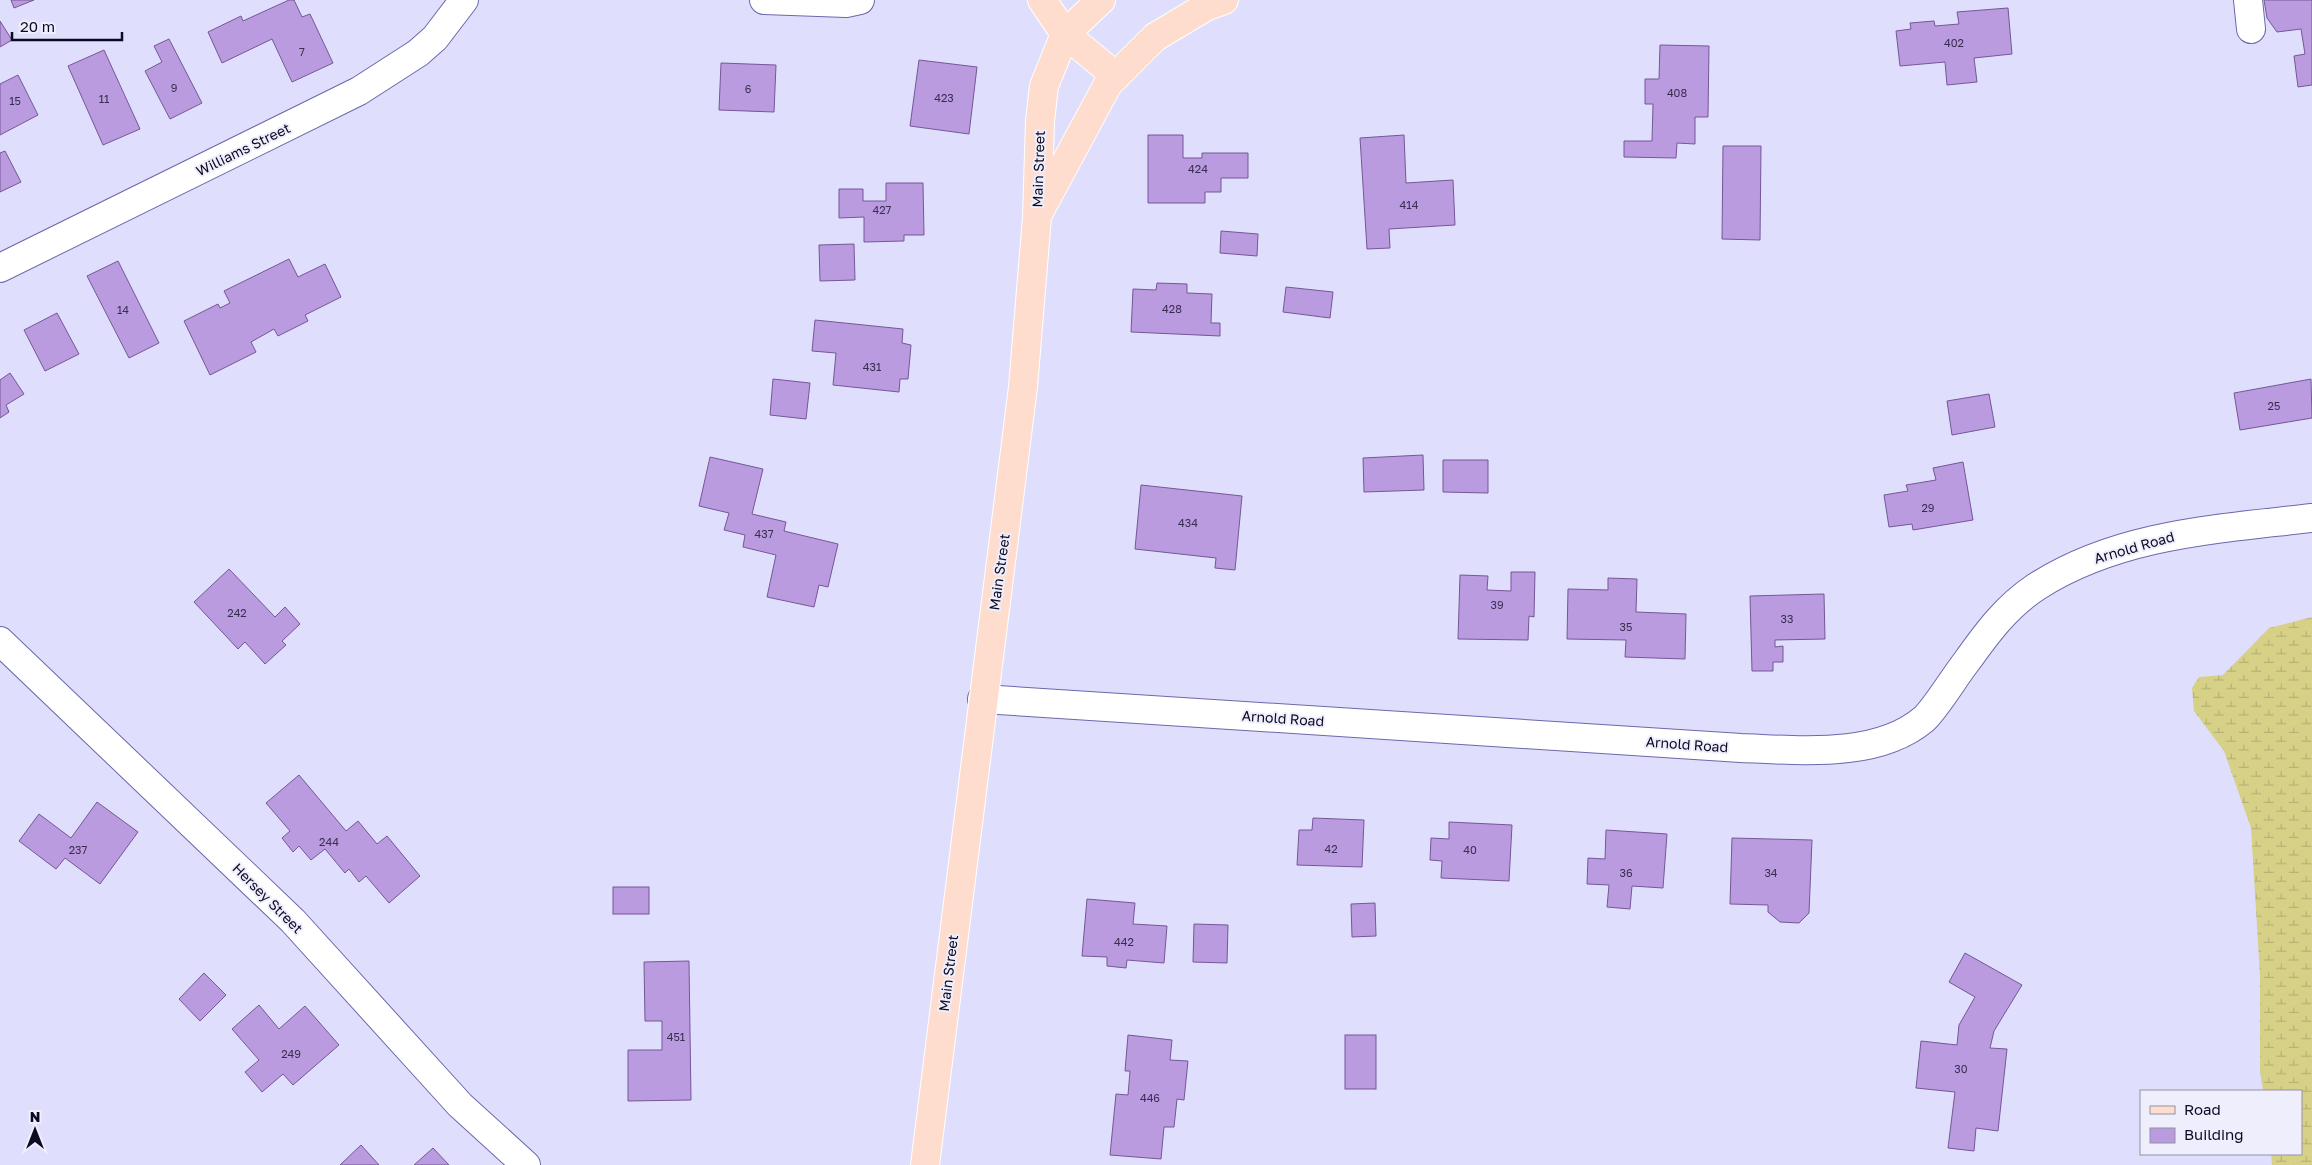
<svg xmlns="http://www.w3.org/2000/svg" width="2312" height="1165" viewBox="0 0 2312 1165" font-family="'Golos Text',sans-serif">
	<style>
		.wetland { fill: url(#wetland-marsh) }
		.building { fill: #ba9bdf; stroke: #755796 }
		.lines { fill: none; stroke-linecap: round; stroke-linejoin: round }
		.minor-casing { stroke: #6b68aa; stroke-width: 30 }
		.major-casing { stroke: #fff; stroke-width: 30 }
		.minor { stroke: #fff; stroke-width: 28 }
		.major { stroke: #feddce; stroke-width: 28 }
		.labels { text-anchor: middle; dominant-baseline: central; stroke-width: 4; stroke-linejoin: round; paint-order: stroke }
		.number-label { font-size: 11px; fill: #382e51 }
		.street-label { font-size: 14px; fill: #0c0922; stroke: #eeeefd }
	</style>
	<defs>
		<pattern id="wetland-marsh" width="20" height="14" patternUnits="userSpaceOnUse" patternTransform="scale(1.25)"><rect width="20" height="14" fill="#d6d187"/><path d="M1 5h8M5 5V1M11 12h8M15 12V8" fill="none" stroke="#b6b274"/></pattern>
	</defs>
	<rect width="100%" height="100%" fill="#dfdffd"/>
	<!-- wetland -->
	<polygon class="wetland" points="2312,617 2312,1165 2272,1165 2271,1154 2301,1154 2301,1091 2263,1091 2260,1071 2260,976 2251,828 2224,751 2194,711 2192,688 2199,677 2223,675 2269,628"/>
	<!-- building -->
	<g class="building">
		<polygon points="11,0 34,0 14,8"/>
		<polygon points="289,0 294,0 302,17 310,14 333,63 292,82 272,39 222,63 208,32 241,16 243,21"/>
		<polygon points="2264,0 2312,0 2312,85 2298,87 2294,56 2305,54 2301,29 2277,32 2267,18"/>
		<polygon points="2008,8 2012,54 1974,58 1977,82 1947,85 1945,62 1900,66 1896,31 1911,29 1910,23 1934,21 1935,26 1959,24 1957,12"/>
		<polygon points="0,21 12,40 0,47"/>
		<polygon points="169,39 202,103 170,119 145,71 162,62 154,46"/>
		<polygon points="1660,45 1709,46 1708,117 1695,117 1695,144 1677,143 1676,158 1624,157 1624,141 1652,141 1653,104 1645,104 1645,79 1659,79"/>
		<polygon points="104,50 140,129 103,145 68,66"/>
		<polygon points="919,60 977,67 969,134 910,126"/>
		<polygon points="721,63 776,65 774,112 719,110"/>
		<polygon points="18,75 38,115 0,135 0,84"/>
		<polygon points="1148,135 1183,135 1183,158 1202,158 1202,153 1248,153 1248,178 1221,178 1221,192 1205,192 1205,203 1148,203"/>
		<polygon points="1404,135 1406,183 1453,180 1455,225 1389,229 1390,248 1367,249 1360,138"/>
		<polygon points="1723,146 1761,146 1760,240 1722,239"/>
		<polygon points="5,151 21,182 0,192 0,153"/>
		<polygon points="886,183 923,183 924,235 904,235 904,241 864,242 864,217 839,218 839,189 863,189 863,201 886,201"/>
		<polygon points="1221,231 1258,234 1257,256 1220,253"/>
		<polygon points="854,244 855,280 820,281 819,245"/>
		<polygon points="289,259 298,277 325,264 341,297 305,315 308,321 278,336 274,329 251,342 256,352 210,375 184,321 218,304 220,308 230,303 224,291"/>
		<polygon points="118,261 159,343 129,358 87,276"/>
		<polygon points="1157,283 1187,284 1187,293 1212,294 1211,323 1220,323 1220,336 1131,332 1133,289 1156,290"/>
		<polygon points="1286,287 1333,292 1330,318 1283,312"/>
		<polygon points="57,313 79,354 45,371 24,330"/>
		<polygon points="815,320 903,329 902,343 911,345 908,379 900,379 899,392 833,385 836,353 812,351"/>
		<polygon points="10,373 24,394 6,405 9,412 0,418 0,380"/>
		<polygon points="773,379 810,383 806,419 770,415"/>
		<polygon points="2311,379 2312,418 2240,430 2234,393"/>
		<polygon points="1989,394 1995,427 1952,435 1947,401"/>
		<polygon points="1423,455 1424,490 1364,492 1363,458"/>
		<polygon points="710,457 763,469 752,514 786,522 784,531 838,544 828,587 819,585 814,607 767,597 776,555 743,547 745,535 724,530 729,513 699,506"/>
		<polygon points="1443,460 1488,460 1488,493 1443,492"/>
		<polygon points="1963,462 1973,520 1913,530 1912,524 1889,527 1884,495 1908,491 1906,485 1936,480 1933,468"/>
		<polygon points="1141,485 1242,496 1235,570 1215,568 1216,558 1135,549"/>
		<polygon points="229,569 275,617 285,607 300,624 282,641 286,645 265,664 245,642 238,649 194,602"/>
		<polygon points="1511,572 1535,572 1534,617 1529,616 1528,640 1458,639 1460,575 1488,576 1487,590 1511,591"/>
		<polygon points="1608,578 1637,579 1636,612 1686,614 1685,659 1625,657 1626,640 1567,639 1568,589 1608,590"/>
		<polygon points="1824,594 1825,639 1775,640 1775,647 1783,646 1783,662 1773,662 1773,671 1752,671 1750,596"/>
		<polygon points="299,775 346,831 358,821 377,844 387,836 420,876 389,903 366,876 359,882 349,869 345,873 325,849 311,860 299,846 293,852 282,838 290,831 266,803"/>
		<polygon points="97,802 138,832 100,884 65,858 56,869 19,841 39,814 71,838"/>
		<polygon points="1313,818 1364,820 1362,867 1297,865 1299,830 1312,830"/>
		<polygon points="1449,822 1512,825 1509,881 1441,878 1442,861 1430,860 1431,838 1449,839"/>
		<polygon points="1606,830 1667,834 1663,888 1632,886 1630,909 1607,907 1609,885 1587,884 1588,858 1605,859"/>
		<polygon points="1732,838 1812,840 1809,913 1799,923 1780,922 1768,912 1768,905 1730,904"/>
		<rect x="613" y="887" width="36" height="27"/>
		<polygon points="1087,899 1135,903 1133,924 1167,926 1164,963 1127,960 1126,968 1107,966 1107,957 1082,956"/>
		<polygon points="1375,903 1376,936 1352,937 1351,904"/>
		<polygon points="1194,924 1228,925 1227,963 1193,962"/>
		<polygon points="1965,953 2022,985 1994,1031 1990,1048 2007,1049 1998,1131 1976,1128 1974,1151 1948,1148 1955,1092 1916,1088 1921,1041 1957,1045 1959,1025 1975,997 1949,982"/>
		<polygon points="689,961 691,1100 628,1101 628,1050 662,1050 662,1021 645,1021 644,962"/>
		<polygon points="204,973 226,995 200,1021 179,999"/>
		<polygon points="259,1005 279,1029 305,1006 339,1045 293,1085 283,1074 262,1092 245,1072 259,1060 232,1029"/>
		<polygon points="1128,1035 1172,1040 1170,1060 1188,1061 1184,1100 1177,1099 1174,1127 1164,1127 1161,1159 1110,1155 1116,1094 1128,1095 1130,1071 1125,1071"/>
		<rect x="1345" y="1035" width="31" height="54"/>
		<polygon points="361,1145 379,1165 340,1165"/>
		<polygon points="433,1148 449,1165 414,1165"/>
	</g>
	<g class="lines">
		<!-- minor casing -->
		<g class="minor-casing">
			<g id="minor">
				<polyline points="764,0 846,3 860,0"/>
				<polyline points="2248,0 2251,29"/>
				<polyline points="0,268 359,91 418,53 435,38 464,0"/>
				<polyline points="0,641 293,921 460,1105 526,1165"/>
				<path d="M982,699l759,49c58,2 136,11 183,-29 12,-11 31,-43 43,-58 20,-28 39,-54 69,-74 82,-53 181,-58 276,-69"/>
			</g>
		</g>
		<!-- major casing -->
		<g class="major-casing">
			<g id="major">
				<polyline points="1042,0 1065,34 1116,76"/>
				<polyline points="1038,214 1108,84 1155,37 1207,6 1224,0"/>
				<polyline points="925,1165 1023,387 1037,217 1040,121 1044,86 1065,34 1101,0"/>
			</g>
		</g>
		<!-- minor -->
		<use href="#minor" class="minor"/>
		<!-- major -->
		<use href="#major" class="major"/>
	</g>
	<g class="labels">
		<!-- number labels -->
		<g class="number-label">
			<text x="1954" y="42">402</text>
			<text x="302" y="51">7</text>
			<text x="174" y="87">9</text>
			<text x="748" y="88">6</text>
			<text x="1677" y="92">408</text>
			<text x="944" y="97">423</text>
			<text x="104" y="98">11</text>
			<text x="15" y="100">15</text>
			<text x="1198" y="168">424</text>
			<text x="1409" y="204">414</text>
			<text x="882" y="209">427</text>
			<text x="1172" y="308">428</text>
			<text x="123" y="309">14</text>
			<text x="872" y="366">431</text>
			<text x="2274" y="405">25</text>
			<text x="1928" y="507">29</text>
			<text x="1188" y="522">434</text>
			<text x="764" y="533">437</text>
			<text x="1497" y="604">39</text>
			<text x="237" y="612">242</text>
			<text x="1787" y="618">33</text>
			<text x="1626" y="626">35</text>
			<text x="329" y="841">244</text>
			<text x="1331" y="848">42</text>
			<text x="78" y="849">237</text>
			<text x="1470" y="849">40</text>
			<text x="1626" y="872">36</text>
			<text x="1771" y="872">34</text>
			<text x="1124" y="941">442</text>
			<text x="676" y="1036">451</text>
			<text x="291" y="1053">249</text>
			<text x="1961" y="1068">30</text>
			<text x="1150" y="1097">446</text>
		</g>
		<!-- street labels -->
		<g class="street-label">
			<text transform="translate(243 149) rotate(-26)">Williams Street</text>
			<text transform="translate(1038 169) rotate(-88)">Main Street</text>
			<text transform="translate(2134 547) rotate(-16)">Arnold Road</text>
			<text transform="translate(999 572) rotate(-82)">Main Street</text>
			<text transform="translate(1283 718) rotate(4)">Arnold Road</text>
			<text transform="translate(1687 744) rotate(4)">Arnold Road</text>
			<text transform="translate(268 898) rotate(45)">Hersey Street</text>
			<text transform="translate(948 973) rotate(-83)">Main Street</text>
		</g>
	</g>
	<!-- legend -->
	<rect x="2140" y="1090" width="162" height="65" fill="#eeeefd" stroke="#9492a5"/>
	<rect x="2150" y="1106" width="25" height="8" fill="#feddce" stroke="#9492a5"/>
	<text x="2184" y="1115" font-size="15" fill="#0c0922">Road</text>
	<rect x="2150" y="1128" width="25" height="15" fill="#ba9bdf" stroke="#9492a5"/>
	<text x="2184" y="1140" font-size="15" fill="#0c0922">Building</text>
	<!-- north arrow -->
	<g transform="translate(35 1130)" stroke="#eeeefd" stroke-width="4" paint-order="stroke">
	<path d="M0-4L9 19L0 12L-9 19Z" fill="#0c0922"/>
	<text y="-8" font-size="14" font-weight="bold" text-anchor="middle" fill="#0c0922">N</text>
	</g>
	<!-- scale -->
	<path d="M12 32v8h110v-8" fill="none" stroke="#0c0922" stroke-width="2.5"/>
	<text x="20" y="32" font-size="15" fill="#0c0922" stroke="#eeeefd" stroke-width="4" paint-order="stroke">20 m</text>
</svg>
